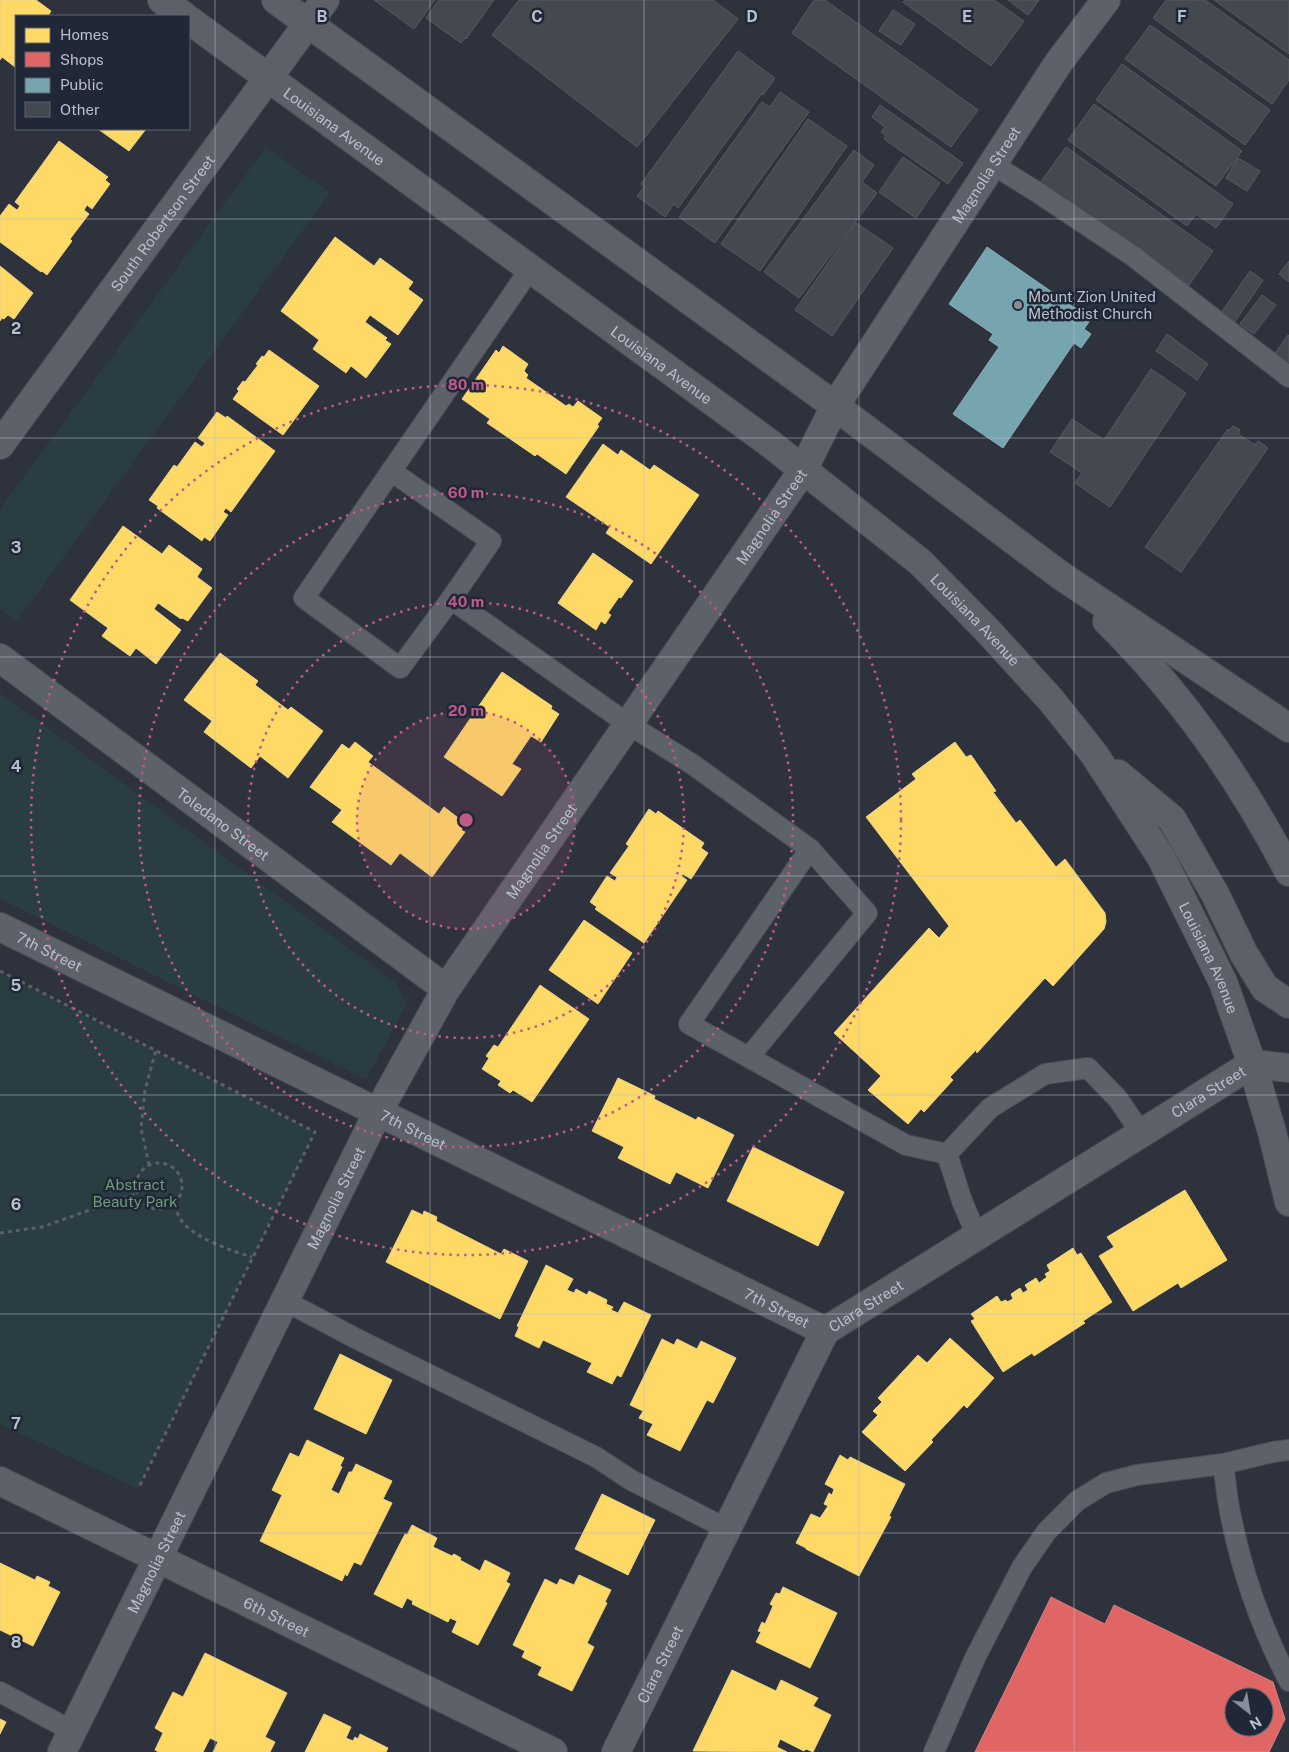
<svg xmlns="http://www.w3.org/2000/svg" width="1289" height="1752" viewBox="0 0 1289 1752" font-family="'Public Sans',sans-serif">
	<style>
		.green { fill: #2a3d42 }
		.homes { fill: #ffd966; stroke: #ead185 }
		.shops { fill: #e06666; stroke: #d48185; fill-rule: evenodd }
		.public { fill: #76a5af; stroke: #8aadb8 }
		.building { fill: #444950; stroke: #555a63 }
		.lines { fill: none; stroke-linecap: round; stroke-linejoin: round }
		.lane-casing { stroke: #494d54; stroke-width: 22 }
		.street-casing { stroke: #494d54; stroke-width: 30 }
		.secondary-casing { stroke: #494d54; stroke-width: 30 }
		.path { stroke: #5b6066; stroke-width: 3; stroke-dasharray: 4 4; stroke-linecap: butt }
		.lane { stroke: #5d616a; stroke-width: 20 }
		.street { stroke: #5d616a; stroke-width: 28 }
		.secondary { stroke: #5c6068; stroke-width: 28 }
		.grid { fill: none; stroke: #b8bfcc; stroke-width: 1; stroke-opacity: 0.55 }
		.ring { fill: none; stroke: #be5b88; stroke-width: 2.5; stroke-dasharray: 2.5 5 }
		.poi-dot { fill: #878e9a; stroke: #202837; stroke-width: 2 }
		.labels { text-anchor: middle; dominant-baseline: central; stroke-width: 5; stroke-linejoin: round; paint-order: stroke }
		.street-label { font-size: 15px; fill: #b8bfcc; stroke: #202837 }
		.poi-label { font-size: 15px; fill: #b8bfcc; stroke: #202837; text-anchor: start }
		.park-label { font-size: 15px; fill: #6f9c7c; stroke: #202837 }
		.grid-label { font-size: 16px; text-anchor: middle; font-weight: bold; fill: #b8bfcc; stroke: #202837; stroke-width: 5; stroke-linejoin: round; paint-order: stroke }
		.centre { fill: #be5b88; stroke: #202837; stroke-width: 2.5 }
		.ring-label { font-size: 15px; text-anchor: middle; font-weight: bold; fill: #be5b88; stroke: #202837; stroke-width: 5; stroke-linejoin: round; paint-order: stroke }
	</style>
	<rect width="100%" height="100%" fill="#2d323c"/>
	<!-- green -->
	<g class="green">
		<polygon points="266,147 330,193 17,621 0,609 0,509"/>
		<polygon points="0,693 394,981 407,1003 366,1080 0,899"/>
		<polygon points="0,973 315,1132 138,1489 0,1424"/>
	</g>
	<!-- homes -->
	<g class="homes">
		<polygon points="0,0 36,0 51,11 48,16 16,16 16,64 15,67 2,57 0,60"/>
		<polygon points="98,129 146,129 129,151"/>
		<polygon points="59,141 108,177 105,180 110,184 92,209 87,205 84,210 89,214 70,239 72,241 47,275 42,271 41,272 0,242 0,216 9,204 17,210 20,206 15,202"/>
		<polygon points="335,237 374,266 380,258 413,282 408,289 423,300 398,335 370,315 365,322 387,338 385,340 391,344 366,378 351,366 346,373 313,349 319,340 281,311"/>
		<polygon points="0,266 33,293 14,319 8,315 4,319 2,318 0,321"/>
		<polygon points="503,346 528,364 524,371 528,375 526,378 566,406 569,404 573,407 578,401 602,418 597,425 599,426 566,474 537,454 535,456 487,423 490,419 462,399 496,350 499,353"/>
		<polygon points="269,350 319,386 283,435 233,399 239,391 237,389 243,381 245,382 258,365 256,364 262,356 264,357"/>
		<polygon points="217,412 226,418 227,416 275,451 231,512 226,508 223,512 228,515 210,541 204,537 202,541 157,508 158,506 149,500 174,465 177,467 195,442 202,447 205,443 198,438"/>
		<polygon points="603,444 618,455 621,450 650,470 654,465 699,495 651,564 606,533 610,527 566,497"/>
		<polygon points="123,526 162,554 169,545 202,569 197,577 212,588 188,621 182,618 181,619 158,603 154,609 181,630 156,664 136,648 130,656 102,636 108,628 70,600"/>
		<polygon points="593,553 633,581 621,598 619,597 608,613 611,615 605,624 601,621 596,630 558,603"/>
		<polygon points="220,653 258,681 255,685 288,710 291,707 323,731 288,778 260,756 251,768 204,732 212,721 184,700"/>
		<polygon points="502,672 552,706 551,709 559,714 541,742 531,736 512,764 521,769 502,796 444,757"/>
		<polygon points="355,742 373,756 368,762 439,814 444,807 466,824 461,830 465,832 432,877 400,853 391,865 332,822 342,810 310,787 342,744 349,749"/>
		<polygon points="955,742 966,757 971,755 996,791 993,792 1016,823 1020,820 1056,867 1065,859 1105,913 1106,922 1104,929 1053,986 1045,978 977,1053 976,1050 950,1077 953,1080 924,1112 921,1109 908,1124 868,1090 881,1076 834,1033 929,928 939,938 949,926 866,817 916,779 912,774"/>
		<polygon points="649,809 656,814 658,811 704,843 701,848 708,853 691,879 683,874 681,876 687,880 644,943 595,909 597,907 590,902 607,876 615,881 617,877 610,873 629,846 626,844"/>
		<polygon points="584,920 632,953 598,1004 549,970"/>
		<polygon points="540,985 589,1019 532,1102 513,1090 510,1093 498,1085 501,1081 482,1069 489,1058 486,1056 494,1045 498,1047"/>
		<polygon points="618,1078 655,1096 654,1099 696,1120 698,1117 734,1135 708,1188 676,1172 670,1184 618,1158 624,1147 592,1131"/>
		<polygon points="753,1147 844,1192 818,1246 727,1201"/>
		<polygon points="1185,1190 1227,1260 1181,1288 1178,1283 1133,1311 1099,1256 1114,1247 1107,1237"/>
		<polygon points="412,1210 423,1215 424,1211 437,1217 436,1221 501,1254 504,1249 528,1261 500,1319 386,1262"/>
		<polygon points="1073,1248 1077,1255 1081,1253 1112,1302 1083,1321 1085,1323 1034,1356 1032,1353 1003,1372 971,1321 975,1319 971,1314 997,1296 1001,1302 1006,1300 1007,1302 1013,1299 1011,1294 1020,1288 1023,1293 1028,1290 1025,1285 1036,1278 1039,1283 1047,1277 1045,1274 1050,1271 1047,1265"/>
		<polygon points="546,1265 573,1279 567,1290 574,1293 576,1289 587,1295 589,1291 607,1300 606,1304 613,1307 611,1310 618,1313 624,1302 651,1315 621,1377 617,1375 612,1384 587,1372 592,1363 543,1340 539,1348 515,1336 519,1327 517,1326"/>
		<polygon points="950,1338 994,1378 967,1408 964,1405 931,1440 933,1442 905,1471 862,1432 878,1415 873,1411 882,1402 878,1398 918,1355 927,1363"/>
		<polygon points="662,1339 674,1345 677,1339 697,1349 701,1341 736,1358 713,1403 707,1400 680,1451 647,1435 653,1424 639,1418 643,1411 630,1405"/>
		<polygon points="340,1354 392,1380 366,1434 314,1409"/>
		<polygon points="307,1440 344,1458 340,1466 342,1467 331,1490 339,1494 349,1472 352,1472 356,1464 392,1481 383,1499 392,1503 361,1565 354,1562 347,1576 345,1574 342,1581 260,1541 282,1495 272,1490 290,1453 299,1457"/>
		<polygon points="840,1455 848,1460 850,1457 905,1484 889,1516 891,1517 859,1576 806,1549 806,1548 796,1543 811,1514 820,1518 828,1506 824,1504 829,1493 832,1495 834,1489 825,1484"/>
		<polygon points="602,1494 655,1520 628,1575 575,1549"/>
		<polygon points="412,1525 437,1538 433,1547 452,1556 454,1554 461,1558 460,1560 480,1571 485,1560 510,1573 506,1582 510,1584 478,1645 452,1632 457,1621 450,1618 448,1622 412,1604 413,1601 407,1598 402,1608 374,1594 405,1534 407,1535"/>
		<polygon points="0,1563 35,1580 37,1576 50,1582 48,1586 60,1592 33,1646 0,1630"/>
		<polygon points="579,1575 611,1590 605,1602 607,1603 587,1643 594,1647 572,1691 538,1675 542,1667 522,1657 525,1651 513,1645 545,1579 557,1585 560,1579 574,1585"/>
		<polygon points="783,1587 837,1613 810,1668 756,1642 761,1632 758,1631 762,1622 765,1624 773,1606 770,1604 776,1593 780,1594"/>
		<polygon points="205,1653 287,1693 265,1737 275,1742 270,1752 213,1752 218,1742 210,1738 203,1752 159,1752 155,1750 163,1733 155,1728 173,1692 183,1697"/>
		<polygon points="732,1670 776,1691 781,1680 818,1698 813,1706 831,1715 813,1752 806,1749 804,1751 780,1739 777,1747 787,1752 693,1751"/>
		<polygon points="324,1714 351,1727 346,1738 353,1741 355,1737 358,1739 360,1734 388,1748 386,1752 305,1752"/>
		<polygon points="0,1719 6,1722 0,1734"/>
	</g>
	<!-- shops -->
	<path class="shops" d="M1051,1597l54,27 9,-19 159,77 12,37 -16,33h-294zM1234,1697h30v30h-30z"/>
	<!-- public -->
	<polygon class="public" points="987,247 1091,319 1084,329 1091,334 1081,348 1074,343 1003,448 953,414 999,347 989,340 993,334 949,304"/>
	<!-- building -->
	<g class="building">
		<polygon points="374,0 435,0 414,29"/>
		<polygon points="439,0 494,0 466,39 465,38 461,43 426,18"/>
		<polygon points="519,0 713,0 738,19 637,147 492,35"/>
		<polygon points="814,0 825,0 978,110 951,147 792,33"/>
		<polygon points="905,0 994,0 1024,21 991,66 903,2"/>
		<polygon points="1008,0 1039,0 1028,15"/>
		<polygon points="1166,0 1205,0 1289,60 1289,80 1272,104 1153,18"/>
		<polygon points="1214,0 1289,0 1289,54"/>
		<polygon points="893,10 915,24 901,45 879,31"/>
		<polygon points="1150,25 1270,110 1245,145 1125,59"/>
		<polygon points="738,51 775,78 763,95 762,93 678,208 674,204 665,217 637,196 644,187 641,184"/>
		<polygon points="1122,64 1242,151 1216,186 1096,100"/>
		<polygon points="780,92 809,112 715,243 679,217 762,102 770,107"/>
		<polygon points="1094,104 1233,204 1216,228 1196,214 1187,226 1068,140"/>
		<polygon points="880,105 963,163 948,184 884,139 886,136 881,132 885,127 872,117"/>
		<polygon points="808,119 847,146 760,271 721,244"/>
		<polygon points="1066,147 1213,251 1189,285 1040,183"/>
		<polygon points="854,150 874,165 862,182 877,193 799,298 764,272"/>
		<polygon points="903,157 940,183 916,218 879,192"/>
		<polygon points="1238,158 1260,171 1247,191 1226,178"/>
		<polygon points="856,223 893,248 832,336 795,310"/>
		<polygon points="1289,261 1289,282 1279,274"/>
		<polygon points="1250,271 1263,280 1234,323 1221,313"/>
		<polygon points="1262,295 1276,305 1254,334 1240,324"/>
		<polygon points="1167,334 1208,364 1197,380 1156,351"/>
		<polygon points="1288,335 1289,336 1289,365 1274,355"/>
		<polygon points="1151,369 1186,393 1110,507 1075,483 1082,473 1050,452 1072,419 1104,440"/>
		<polygon points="1233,426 1240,430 1238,434 1255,445 1258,441 1268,448 1181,572 1145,547 1228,429 1229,431"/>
	</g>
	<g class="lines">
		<!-- lane casing -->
		<g class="lane-casing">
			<g id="lane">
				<polyline points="992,164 1037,192 1133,256 1289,377"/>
				<polyline points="530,269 304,598 400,668 451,599 628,724 692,764 810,849 689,1024 906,1145 947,1154"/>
				<polyline points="391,471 491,541 451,599"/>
				<polyline points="749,1057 867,913 810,849"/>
				<polyline points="977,1236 962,1201 947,1154 990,1108 1045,1074 1088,1068 1118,1099 1141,1133"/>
				<polyline points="285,1301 357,1339 596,1457 631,1480 727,1529"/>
				<path d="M1289,1450l-16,2 -50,12c3,18 4,36 8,53 11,55 32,114 58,164"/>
				<polyline points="0,1692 72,1731"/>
				<polyline points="934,1752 975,1658 1022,1567 1047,1531 1077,1501 1106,1483 1137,1475 1223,1464"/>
			</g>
		</g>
		<!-- street casing -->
		<g class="street-casing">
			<g id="street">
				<path id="s1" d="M0,445l325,-445"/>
				<path id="s2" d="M0,658l446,331"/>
				<path id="s3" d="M0,927l825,404"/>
				<path id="s4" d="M0,1481l553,271"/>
				<path id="s5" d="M62,1752l316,-640 68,-123 357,-519 32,-64 224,-344 47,-62"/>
				<path id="s6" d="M616,1752l209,-421 427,-267 37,4"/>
			</g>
		</g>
		<!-- secondary casing -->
		<g class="secondary-casing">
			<g id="secondary">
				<polyline points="162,0 184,16"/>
				<polyline points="276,0 835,406 1060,575 1289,728"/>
				<path id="s7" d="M189,20l579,422 152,120 67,68 64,70 43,54 67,103 62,125 29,82 20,68 17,70"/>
				<path d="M1107,621c74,73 134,159 182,251"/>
				<polyline points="1118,774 1172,819 1215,894 1244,954 1265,988 1289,1004"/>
			</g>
		</g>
		<!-- path -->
		<g class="path">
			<polyline points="0,971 315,1132 138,1489"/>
			<circle cx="159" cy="1186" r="23"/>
			<polyline points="149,1165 141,1128 145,1090 156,1050"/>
			<path d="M173,1205c4,6 7,15 12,20 16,15 46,26 67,32"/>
			<polyline points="0,1233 42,1227 138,1193"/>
		</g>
		<!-- lane -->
		<use href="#lane" class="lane"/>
		<!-- street -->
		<use href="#street" class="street"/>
		<!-- secondary -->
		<use href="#secondary" class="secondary"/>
	</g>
	<!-- grid -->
	<path class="grid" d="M215,0v1752M430,0v1752M644,0v1752M859,0v1752M1074,0v1752M0,219h1289M0,438h1289M0,657h1289M0,876h1289M0,1095h1289M0,1314h1289M0,1533h1289"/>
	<!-- distance rings -->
	<circle cx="466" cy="820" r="109" fill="#be5b88" fill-opacity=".12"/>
	<g class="ring">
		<circle cx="466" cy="820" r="109"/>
		<circle cx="466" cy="820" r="218"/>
		<circle cx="466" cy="820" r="327"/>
		<circle cx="466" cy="820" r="435"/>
	</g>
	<!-- markers -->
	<circle class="poi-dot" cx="1018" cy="305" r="5"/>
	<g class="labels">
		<!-- street labels -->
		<g class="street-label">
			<text stroke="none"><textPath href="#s7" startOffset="180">Louisiana Avenue</textPath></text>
			<text stroke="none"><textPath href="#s5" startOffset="1832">Magnolia Street</textPath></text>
			<text stroke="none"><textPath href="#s1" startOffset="275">South Robertson Street</textPath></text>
			<text stroke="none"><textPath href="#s7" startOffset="585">Louisiana Avenue</textPath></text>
			<text stroke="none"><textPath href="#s5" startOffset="1428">Magnolia Street</textPath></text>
			<text stroke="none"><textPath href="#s7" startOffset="990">Louisiana Avenue</textPath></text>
			<text stroke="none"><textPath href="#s2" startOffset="278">Toledano Street</textPath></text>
			<text stroke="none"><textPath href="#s5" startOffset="1022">Magnolia Street</textPath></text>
			<text stroke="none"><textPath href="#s3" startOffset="55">7th Street</textPath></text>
			<text stroke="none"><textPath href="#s7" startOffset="1404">Louisiana Avenue</textPath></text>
			<text stroke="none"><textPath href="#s6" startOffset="922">Clara Street</textPath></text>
			<text stroke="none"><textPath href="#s3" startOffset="460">7th Street</textPath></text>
			<text stroke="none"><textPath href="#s5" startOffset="618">Magnolia Street</textPath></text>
			<text stroke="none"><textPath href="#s3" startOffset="865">7th Street</textPath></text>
			<text stroke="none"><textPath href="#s6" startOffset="518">Clara Street</textPath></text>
			<text stroke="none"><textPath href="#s5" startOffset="212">Magnolia Street</textPath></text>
			<text stroke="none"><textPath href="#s4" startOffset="308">6th Street</textPath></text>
			<text stroke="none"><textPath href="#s6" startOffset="98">Clara Street</textPath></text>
		</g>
		<!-- poi labels -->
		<g class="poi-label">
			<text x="1028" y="296">Mount Zion United<tspan x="1028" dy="17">Methodist Church</tspan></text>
		</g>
		<!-- park labels -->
		<g class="park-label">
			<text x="135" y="1184">Abstract<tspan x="135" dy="17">Beauty Park</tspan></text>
		</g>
	</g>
	<g class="grid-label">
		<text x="322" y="22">B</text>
		<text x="537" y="22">C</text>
		<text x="752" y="22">D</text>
		<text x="967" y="22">E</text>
		<text x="1182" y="22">F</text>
		<text x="16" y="334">2</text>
		<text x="16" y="553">3</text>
		<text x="16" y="772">4</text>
		<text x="16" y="991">5</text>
		<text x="16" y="1210">6</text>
		<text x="16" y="1429">7</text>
		<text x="16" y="1648">8</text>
	</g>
	<circle cx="466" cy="820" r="8" class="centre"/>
	<g class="ring-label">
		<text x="466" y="390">80 m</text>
		<text x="466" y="498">60 m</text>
		<text x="466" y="607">40 m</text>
		<text x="466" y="716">20 m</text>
	</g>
	<!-- legend -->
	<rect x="15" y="15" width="175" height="115" fill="#202837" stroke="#5d6473"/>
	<rect x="25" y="28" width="25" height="15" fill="#ffd966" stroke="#5d6473"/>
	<text x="60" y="40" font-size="15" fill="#b8bfcc">Homes</text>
	<rect x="25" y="52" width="25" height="15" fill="#e06666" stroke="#5d6473"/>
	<text x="60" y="65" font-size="15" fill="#b8bfcc">Shops</text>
	<rect x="25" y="78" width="25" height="15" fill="#76a5af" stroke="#5d6473"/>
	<text x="60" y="90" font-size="15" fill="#b8bfcc">Public</text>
	<rect x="25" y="102" width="25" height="15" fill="#444950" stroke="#5d6473"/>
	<text x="60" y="115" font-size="15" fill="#b8bfcc">Other</text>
	<!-- north arrow -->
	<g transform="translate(1249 1712) rotate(149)"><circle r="24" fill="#202837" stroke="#5d6473"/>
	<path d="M0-4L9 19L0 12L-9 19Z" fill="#878e9a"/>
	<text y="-8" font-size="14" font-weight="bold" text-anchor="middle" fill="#b8bfcc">N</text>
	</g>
</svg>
